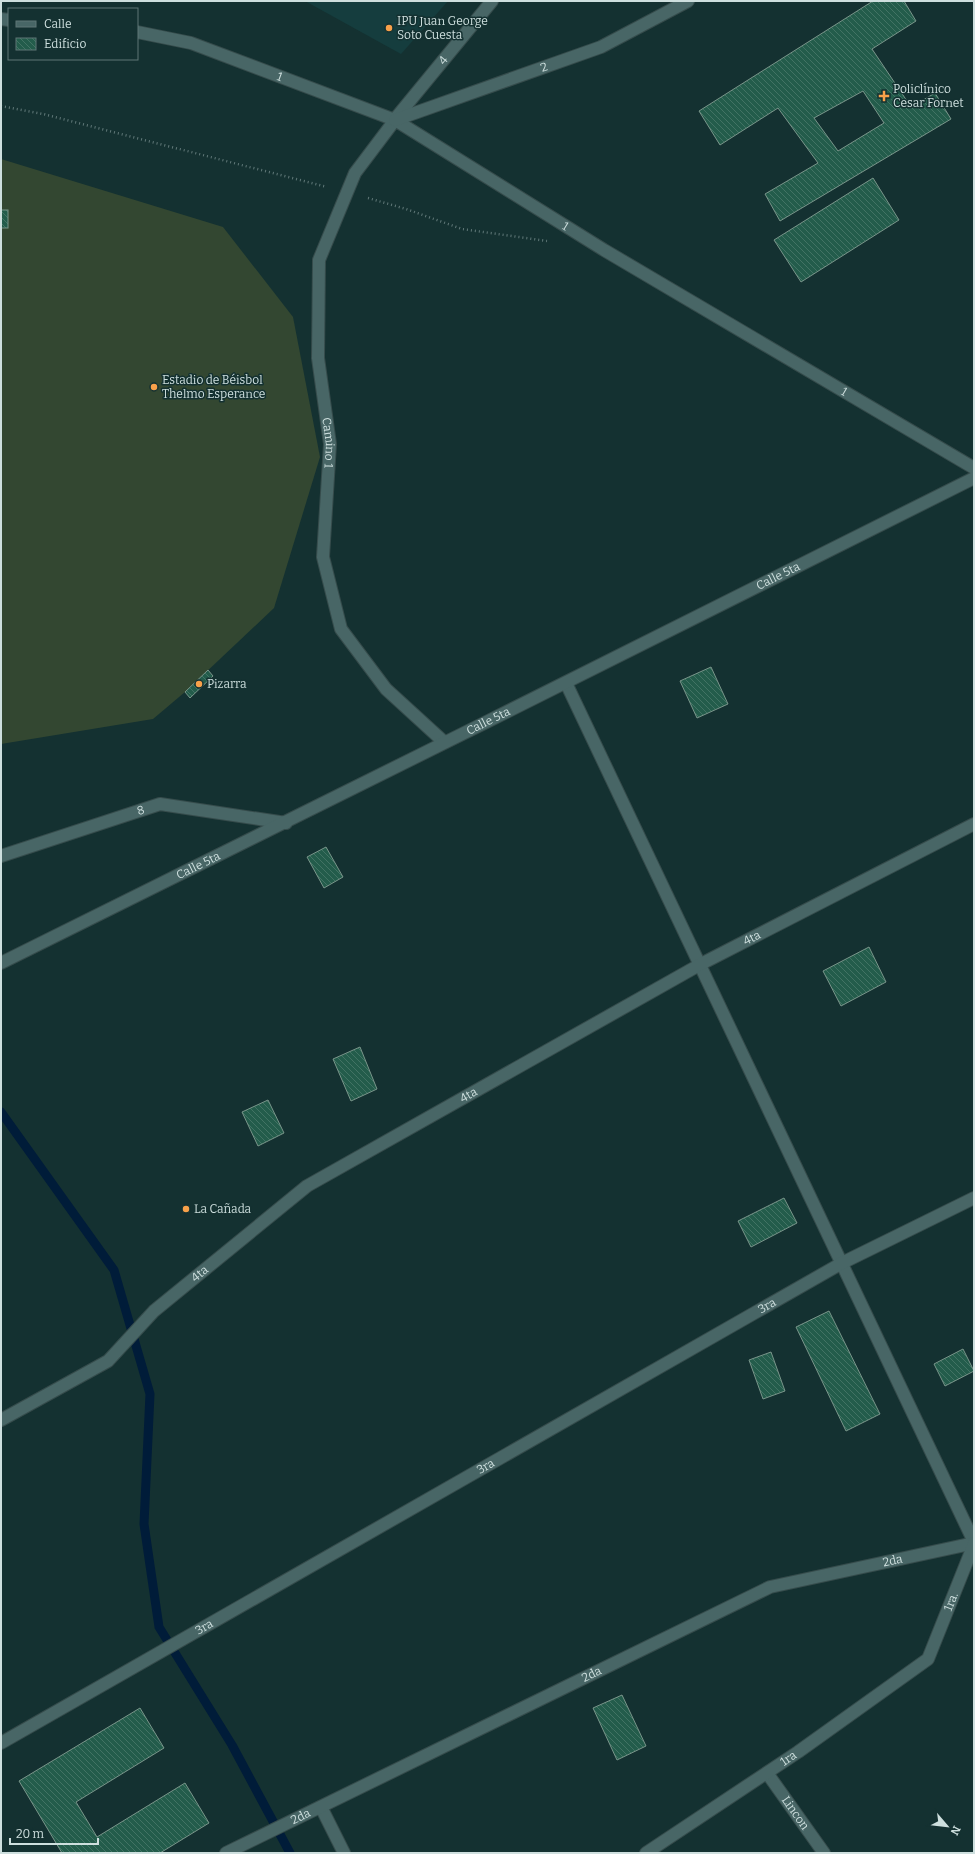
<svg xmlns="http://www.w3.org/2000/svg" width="975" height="1854" viewBox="0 0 975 1854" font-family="Bitter,serif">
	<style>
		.built { fill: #153d3e }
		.pitch { fill: #334731 }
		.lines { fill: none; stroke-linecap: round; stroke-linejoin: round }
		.stream { stroke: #001c39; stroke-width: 9 }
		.building { fill: url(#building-back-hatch); stroke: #79958a; fill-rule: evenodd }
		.service-casing { stroke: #364c4c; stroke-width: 14 }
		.minor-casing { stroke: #364c4c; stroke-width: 14 }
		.tertiary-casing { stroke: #364c4c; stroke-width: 14 }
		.path { stroke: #617979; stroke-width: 2.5; stroke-dasharray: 1 3; stroke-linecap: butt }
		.service { stroke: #486666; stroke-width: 12 }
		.minor { stroke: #486666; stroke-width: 12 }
		.tertiary { stroke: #486666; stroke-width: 12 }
		.poi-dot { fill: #f8a14a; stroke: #143131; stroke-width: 1.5 }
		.labels { text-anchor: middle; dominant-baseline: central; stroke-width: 3; stroke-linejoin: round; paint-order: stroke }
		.poi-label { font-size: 12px; fill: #cedfde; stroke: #143131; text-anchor: start }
		.street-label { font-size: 12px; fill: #cedfde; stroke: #143131 }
	</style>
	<defs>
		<pattern id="building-back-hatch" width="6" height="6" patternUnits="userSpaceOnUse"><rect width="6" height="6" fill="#235c4b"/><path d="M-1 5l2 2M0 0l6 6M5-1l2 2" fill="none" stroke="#427364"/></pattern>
	</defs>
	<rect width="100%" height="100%" fill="#143131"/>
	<!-- built -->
	<polygon class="built" points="305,1 448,1 401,54"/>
	<!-- pitch -->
	<polygon class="pitch" points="1,159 223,227 293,317 320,457 274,608 185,692 153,719 1,744"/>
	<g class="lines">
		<!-- stream -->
		<polyline class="stream" points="1,1112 114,1270 150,1394 144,1524 159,1627 232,1745 290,1853"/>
	</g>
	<!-- building -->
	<g class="building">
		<path d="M873,1h31l12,20 -44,28 39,58 24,-14 16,26 -171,102 -15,-27 53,-31 -40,-55 -58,37 -21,-34zM863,91l21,32 -46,28 -24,-33z"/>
		<polygon points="873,178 899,220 801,282 774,240"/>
		<rect x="1" y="210" width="7" height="18"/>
		<polygon points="711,667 728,704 697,718 680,681"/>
		<polygon points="208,670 213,676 190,698 185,692"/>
		<polygon points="326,847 343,877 324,888 307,857"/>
		<polygon points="869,947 886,982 841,1006 823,971"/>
		<polygon points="360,1047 377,1089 351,1101 333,1059"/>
		<polygon points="268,1100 284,1133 258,1146 242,1112"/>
		<polygon points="784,1198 797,1223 751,1247 738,1221"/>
		<polygon points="829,1311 880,1414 846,1431 796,1327"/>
		<polygon points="963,1349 974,1371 945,1386 934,1364"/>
		<polygon points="771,1352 785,1391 763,1399 749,1360"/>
		<polygon points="622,1695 646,1746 617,1760 593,1708"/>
		<polygon points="140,1708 164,1748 76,1802 97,1837 185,1783 209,1823 160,1853 62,1853 19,1781"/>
	</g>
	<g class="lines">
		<!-- service casing -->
		<g class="service-casing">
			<g id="service">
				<path id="s1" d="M395,120l-40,53 -36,87 -1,98 12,86 -7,113 18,72 45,60 58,53"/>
			</g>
		</g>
		<!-- minor casing -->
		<g class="minor-casing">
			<g id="minor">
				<polyline points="1,19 9,20"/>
				<path id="s2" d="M137,32l54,11 204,77 209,130 370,218"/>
				<path id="s3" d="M395,119l97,-118"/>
				<path id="s4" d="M395,120l206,-73 87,-46"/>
				<polyline points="566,683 974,1542"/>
				<path id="s5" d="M1,856l159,-52 126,19"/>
				<path id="s6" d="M1,1420l107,-59 46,-50 153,-125 394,-222 273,-140"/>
				<path id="s7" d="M1,1743l841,-480 132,-65"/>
				<path id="s8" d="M767,1773l57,80"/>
				<polyline points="321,1807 344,1853"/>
				<path id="s9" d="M226,1853l544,-266 204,-44"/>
				<path id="s10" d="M646,1853l152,-101 130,-93 46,-115"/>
			</g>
		</g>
		<!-- tertiary casing -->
		<g class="tertiary-casing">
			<g id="tertiary">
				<path id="s11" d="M1,963c325,-160 649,-323 973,-485"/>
			</g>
		</g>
		<!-- path -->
		<g class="path">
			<polyline points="1,106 43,114 327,187"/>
			<polyline points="368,198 406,209 462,229 547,241"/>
		</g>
		<!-- service -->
		<use href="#service" class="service"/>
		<!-- minor -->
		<use href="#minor" class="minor"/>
		<!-- tertiary -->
		<use href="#tertiary" class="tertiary"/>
	</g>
	<!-- markers -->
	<g class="poi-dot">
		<circle cx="389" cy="28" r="4"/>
		<path d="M882 90h4v4h4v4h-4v4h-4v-4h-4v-4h4z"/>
		<circle cx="154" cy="387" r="4"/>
		<circle cx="199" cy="684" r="4"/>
		<circle cx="186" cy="1209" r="4"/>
	</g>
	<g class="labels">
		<!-- poi labels -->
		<g class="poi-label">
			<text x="397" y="21">IPU Juan George<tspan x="397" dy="14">Soto Cuesta</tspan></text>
			<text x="893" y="89">Policlínico<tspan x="893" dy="14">Cesar Fornet</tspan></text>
			<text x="162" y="380">Estadio de Béisbol<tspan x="162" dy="14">Thelmo Esperance</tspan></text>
			<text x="207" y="684">Pizarra</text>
			<text x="194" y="1209">La Cañada</text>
		</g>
		<!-- street labels -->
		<g class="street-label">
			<text stroke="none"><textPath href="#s3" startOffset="76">4</textPath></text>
			<text stroke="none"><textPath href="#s4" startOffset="158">2</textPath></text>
			<text stroke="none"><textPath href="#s2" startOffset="150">1</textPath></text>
			<text stroke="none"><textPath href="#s2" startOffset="474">1</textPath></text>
			<text stroke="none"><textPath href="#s2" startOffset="798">1</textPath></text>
			<text stroke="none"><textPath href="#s1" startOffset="344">Camino 1</textPath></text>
			<text stroke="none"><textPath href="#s11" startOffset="868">Calle 5ta</textPath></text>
			<text stroke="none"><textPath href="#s11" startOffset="544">Calle 5ta</textPath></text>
			<text stroke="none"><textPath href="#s5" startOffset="147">8</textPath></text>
			<text stroke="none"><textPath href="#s11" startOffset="220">Calle 5ta</textPath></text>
			<text stroke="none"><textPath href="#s6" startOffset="897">4ta</textPath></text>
			<text stroke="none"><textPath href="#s6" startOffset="573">4ta</textPath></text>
			<text stroke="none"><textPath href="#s6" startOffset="249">4ta</textPath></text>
			<text stroke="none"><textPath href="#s7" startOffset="882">3ra</textPath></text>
			<text stroke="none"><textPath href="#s7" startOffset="558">3ra</textPath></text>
			<text stroke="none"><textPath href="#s9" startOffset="731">2da</textPath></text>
			<text stroke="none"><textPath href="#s10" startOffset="404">1ra.</textPath></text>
			<text stroke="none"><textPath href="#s7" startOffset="234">3ra</textPath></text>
			<text stroke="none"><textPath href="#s9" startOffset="407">2da</textPath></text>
			<text stroke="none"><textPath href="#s10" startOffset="171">1ra</textPath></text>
			<text stroke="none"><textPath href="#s8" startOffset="49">Lincon</textPath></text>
			<text stroke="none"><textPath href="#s9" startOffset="83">2da</textPath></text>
		</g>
	</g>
	<!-- border -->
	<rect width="975" height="1854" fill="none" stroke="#cedfde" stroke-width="4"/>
	<!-- legend -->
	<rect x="8" y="8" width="130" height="52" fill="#143131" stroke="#5e7776"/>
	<rect x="16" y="21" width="20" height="6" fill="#486666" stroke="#5e7776"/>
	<text x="44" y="28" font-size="12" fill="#cedfde">Calle</text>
	<rect x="16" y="38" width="20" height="12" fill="url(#building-back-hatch)" stroke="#5e7776"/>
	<text x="44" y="48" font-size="12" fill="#cedfde">Edificio</text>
	<!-- north arrow -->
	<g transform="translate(947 1826) rotate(118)" stroke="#143131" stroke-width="3" paint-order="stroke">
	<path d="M0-3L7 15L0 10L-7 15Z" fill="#cedfde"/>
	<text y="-6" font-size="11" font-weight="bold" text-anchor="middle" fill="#cedfde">N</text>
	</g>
	<!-- scale -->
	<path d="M10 1838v6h88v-6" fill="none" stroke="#cedfde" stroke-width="2"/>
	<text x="16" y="1838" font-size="12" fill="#cedfde" stroke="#143131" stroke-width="3" paint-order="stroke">20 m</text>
</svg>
